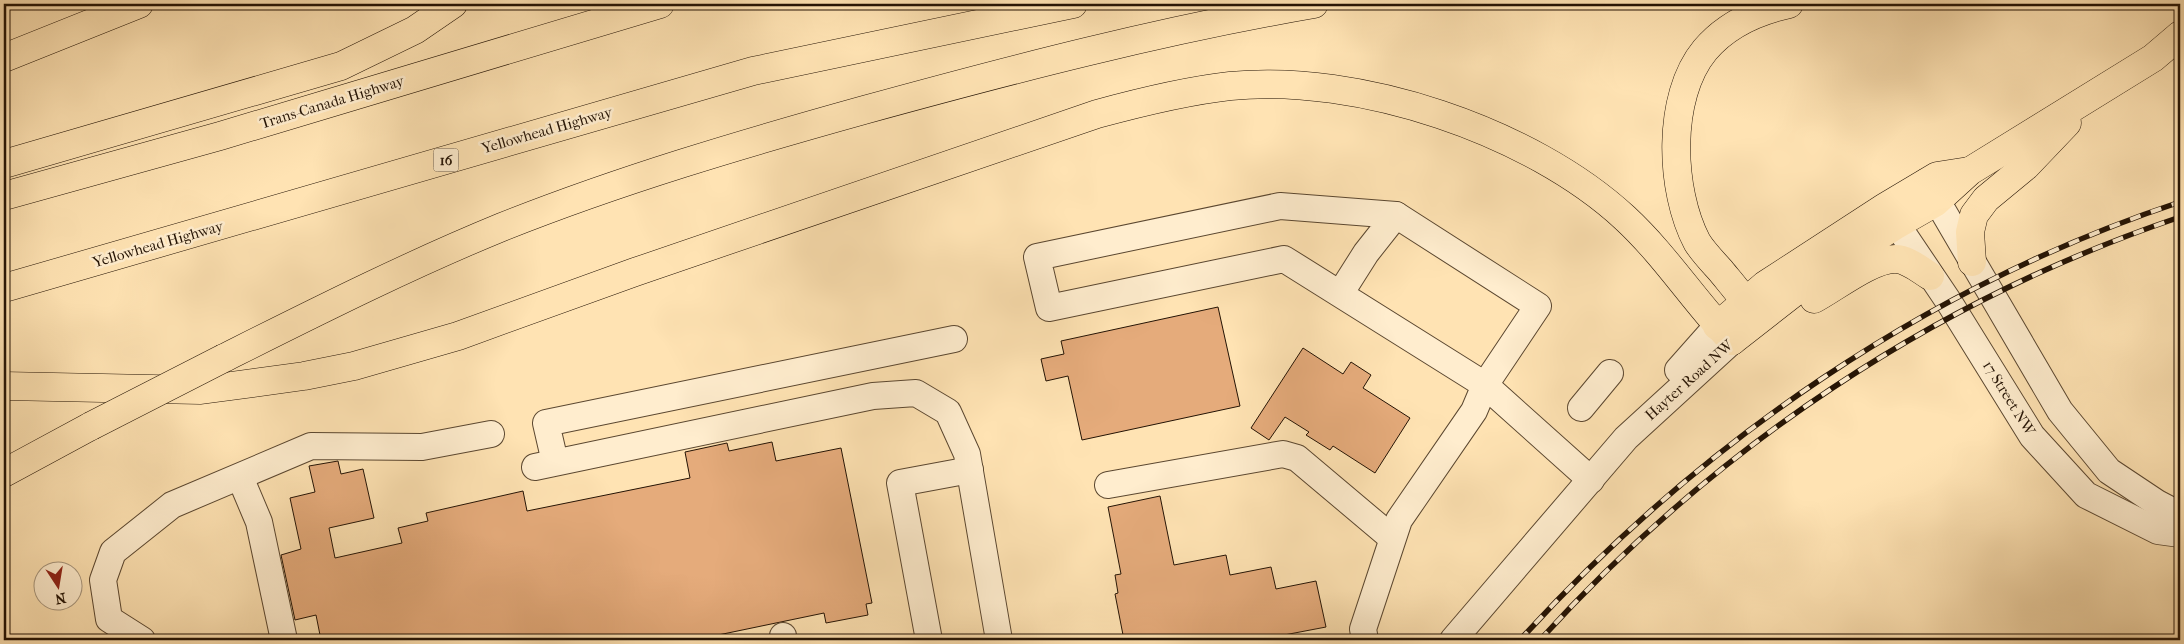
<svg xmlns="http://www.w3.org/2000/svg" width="2184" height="644" viewBox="0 0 2184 644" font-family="'IM FELL French Canon',serif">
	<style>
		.building { fill: #e5ab7b; stroke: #241304 }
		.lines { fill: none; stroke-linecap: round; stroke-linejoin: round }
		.minor-casing { stroke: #5b4730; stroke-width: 28 }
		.major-casing { stroke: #241304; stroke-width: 29 }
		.highway-casing { stroke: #241304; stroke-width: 29 }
		.minor { stroke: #ffedce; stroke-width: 26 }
		.major { stroke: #ffe3b3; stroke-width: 28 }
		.highway { stroke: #ffe3b3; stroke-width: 28 }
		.rail-casing { stroke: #241304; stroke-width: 5.5 }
		.rail { stroke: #ffedce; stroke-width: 4; stroke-dasharray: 11; stroke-linecap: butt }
		.highway-bridge-casing { stroke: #241304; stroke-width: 29; stroke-linecap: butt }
		.highway-bridge { stroke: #ffe3b3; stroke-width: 28 }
		.labels { text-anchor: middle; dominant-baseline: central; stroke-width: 5; stroke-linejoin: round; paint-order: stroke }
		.shield { fill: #ffedce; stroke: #665441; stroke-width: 1 }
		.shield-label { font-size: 14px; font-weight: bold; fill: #241304 }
		.street-label { font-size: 15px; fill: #241304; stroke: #ffedce }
	</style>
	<rect width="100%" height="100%" fill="#ffe3b3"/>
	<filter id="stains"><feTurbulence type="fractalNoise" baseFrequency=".004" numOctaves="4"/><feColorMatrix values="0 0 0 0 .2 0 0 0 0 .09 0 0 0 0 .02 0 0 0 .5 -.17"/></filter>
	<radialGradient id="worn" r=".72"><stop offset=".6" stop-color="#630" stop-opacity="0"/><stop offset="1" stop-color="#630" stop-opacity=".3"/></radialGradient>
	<!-- building -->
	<g class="building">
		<polygon points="1218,307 1240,406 1082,440 1068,376 1046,381 1041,359 1064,354 1061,341"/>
		<polygon points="1303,348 1343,374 1351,362 1371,375 1363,388 1410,418 1375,473 1333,446 1330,450 1306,435 1309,432 1285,417 1269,440 1251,428"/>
		<polygon points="772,442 776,461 841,448 872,603 866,604 868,615 826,623 824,613 699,639 699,640 321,640 316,615 295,620 281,555 301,549 290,498 315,492 309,466 338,461 341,474 363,469 374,518 329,528 335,558 402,543 398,528 428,521 426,513 523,491 527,511 690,478 685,452 727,443 729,451"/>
		<polygon points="1160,496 1174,565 1226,555 1230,575 1271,567 1276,589 1316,581 1326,627 1258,640 1124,640 1115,594 1118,593 1115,575 1121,574 1108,507"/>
	</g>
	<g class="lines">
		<!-- minor casing -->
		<g class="minor-casing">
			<g id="minor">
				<polyline points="1926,182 2060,411 2109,471 2157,503 2180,515"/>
				<polyline points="1885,207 1949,302 2032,436 2086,495 2158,531 2180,534"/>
				<polyline points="1396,215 1538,306 1485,385 1591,480"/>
				<polyline points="1340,294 1366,253 1396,215 1280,206 1037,257 1049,308 1284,259 1485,385 1474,411 1399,520 1363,629 1365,640"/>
				<polyline points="1678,370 1717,326"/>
				<polyline points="1581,408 1610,373"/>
				<polyline points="555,462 546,423 954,339"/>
				<polyline points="535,467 873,396 916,393 948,412 967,454 999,640"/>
				<polyline points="240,477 259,522 284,640"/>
				<polyline points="1108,485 1283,454 1297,458 1392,538"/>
				<polyline points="783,636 783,640"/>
				<polyline points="142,640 109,619 103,580 113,552 172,505 311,446 422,447 491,434"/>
				<polyline points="929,640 900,483 970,470"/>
				<polyline points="1453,640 1626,438 1732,341"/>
			</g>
		</g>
		<!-- major casing -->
		<g class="major-casing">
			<g id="major">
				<polyline points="1972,262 1970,232 1974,215 1986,199 2026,166 2067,123"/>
				<path d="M1814,299c21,-11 57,-40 81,-40 13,0 25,11 35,17"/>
				<polyline points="1717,326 1765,285 1885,207 1937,176 1969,171"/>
				<polyline points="1732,341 1805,284 1896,225 1936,202 1970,171 2153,58 2180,35"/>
			</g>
		</g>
		<!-- highway casing -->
		<g class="highway-casing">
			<g id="highway">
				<polyline points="4,58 139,4"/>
				<polyline points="4,164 341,66 415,30 453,4"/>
				<polyline points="4,196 220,136 660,4"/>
				<polyline points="4,288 753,71 1073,4"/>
				<path d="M1758,319c-11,-17 -24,-32 -37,-48 -8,-9 -18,-19 -24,-29 -27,-51 -31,-145 8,-192 22,-26 52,-39 84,-46"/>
				<path d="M224,358c92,-46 183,-92 278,-131 118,-47 240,-83 362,-117 149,-41 299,-80 450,-106"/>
				<path d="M4,386l197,4 103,-14 50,-10 104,-30 177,-64 462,-158c44,-12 88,-23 133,-28 128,-13 301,45 395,132 40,37 69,83 107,123"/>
				<polyline points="4,473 91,426"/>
			</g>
		</g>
		<!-- minor -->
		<use href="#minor" class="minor"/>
		<!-- major -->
		<use href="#major" class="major"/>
		<!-- highway -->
		<use href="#highway" class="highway"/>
		<!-- rail casing -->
		<g class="rail-casing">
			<g id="rail">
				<path d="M1520,640c179,-197 406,-354 660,-438"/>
				<path d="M1540,640c174,-192 394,-340 640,-423"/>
			</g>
		</g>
		<!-- rail -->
		<use href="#rail" class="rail"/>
		<!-- highway-bridge casing -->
		<g class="highway-bridge-casing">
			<polyline id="highway-bridge" points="91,426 224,358"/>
		</g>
		<!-- highway-bridge -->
		<use href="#highway-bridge" class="highway-bridge"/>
	</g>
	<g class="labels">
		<!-- shield labels -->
		<rect class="shield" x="433.5" y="148.5" width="25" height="23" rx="4"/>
		<g class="shield-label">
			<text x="446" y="160">16</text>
		</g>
		<!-- street labels -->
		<g class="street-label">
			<text transform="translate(332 102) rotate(-17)">Trans-Canada Highway</text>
			<text transform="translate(547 130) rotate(-16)">Yellowhead Highway</text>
			<text transform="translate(158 244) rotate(-16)">Yellowhead Highway</text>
			<text transform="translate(1689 380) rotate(-42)">Hayter Road NW</text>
			<text transform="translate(2009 398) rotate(58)">17 Street NW</text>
		</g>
	</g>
	<!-- margin -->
	<rect width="2184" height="644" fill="none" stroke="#ffe3b3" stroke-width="20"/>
	<rect x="5" y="5" width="2174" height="634" fill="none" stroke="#241304" stroke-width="2.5"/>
	<rect x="10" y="10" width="2164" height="624" fill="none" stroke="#241304"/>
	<!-- north arrow -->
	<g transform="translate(58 586) rotate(168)"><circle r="24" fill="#ffedce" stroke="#a7967d"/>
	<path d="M0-4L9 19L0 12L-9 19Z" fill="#8f2418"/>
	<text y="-8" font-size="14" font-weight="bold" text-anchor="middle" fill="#241304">N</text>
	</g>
	<rect width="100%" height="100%" filter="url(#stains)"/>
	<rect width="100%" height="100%" fill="url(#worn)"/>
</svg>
